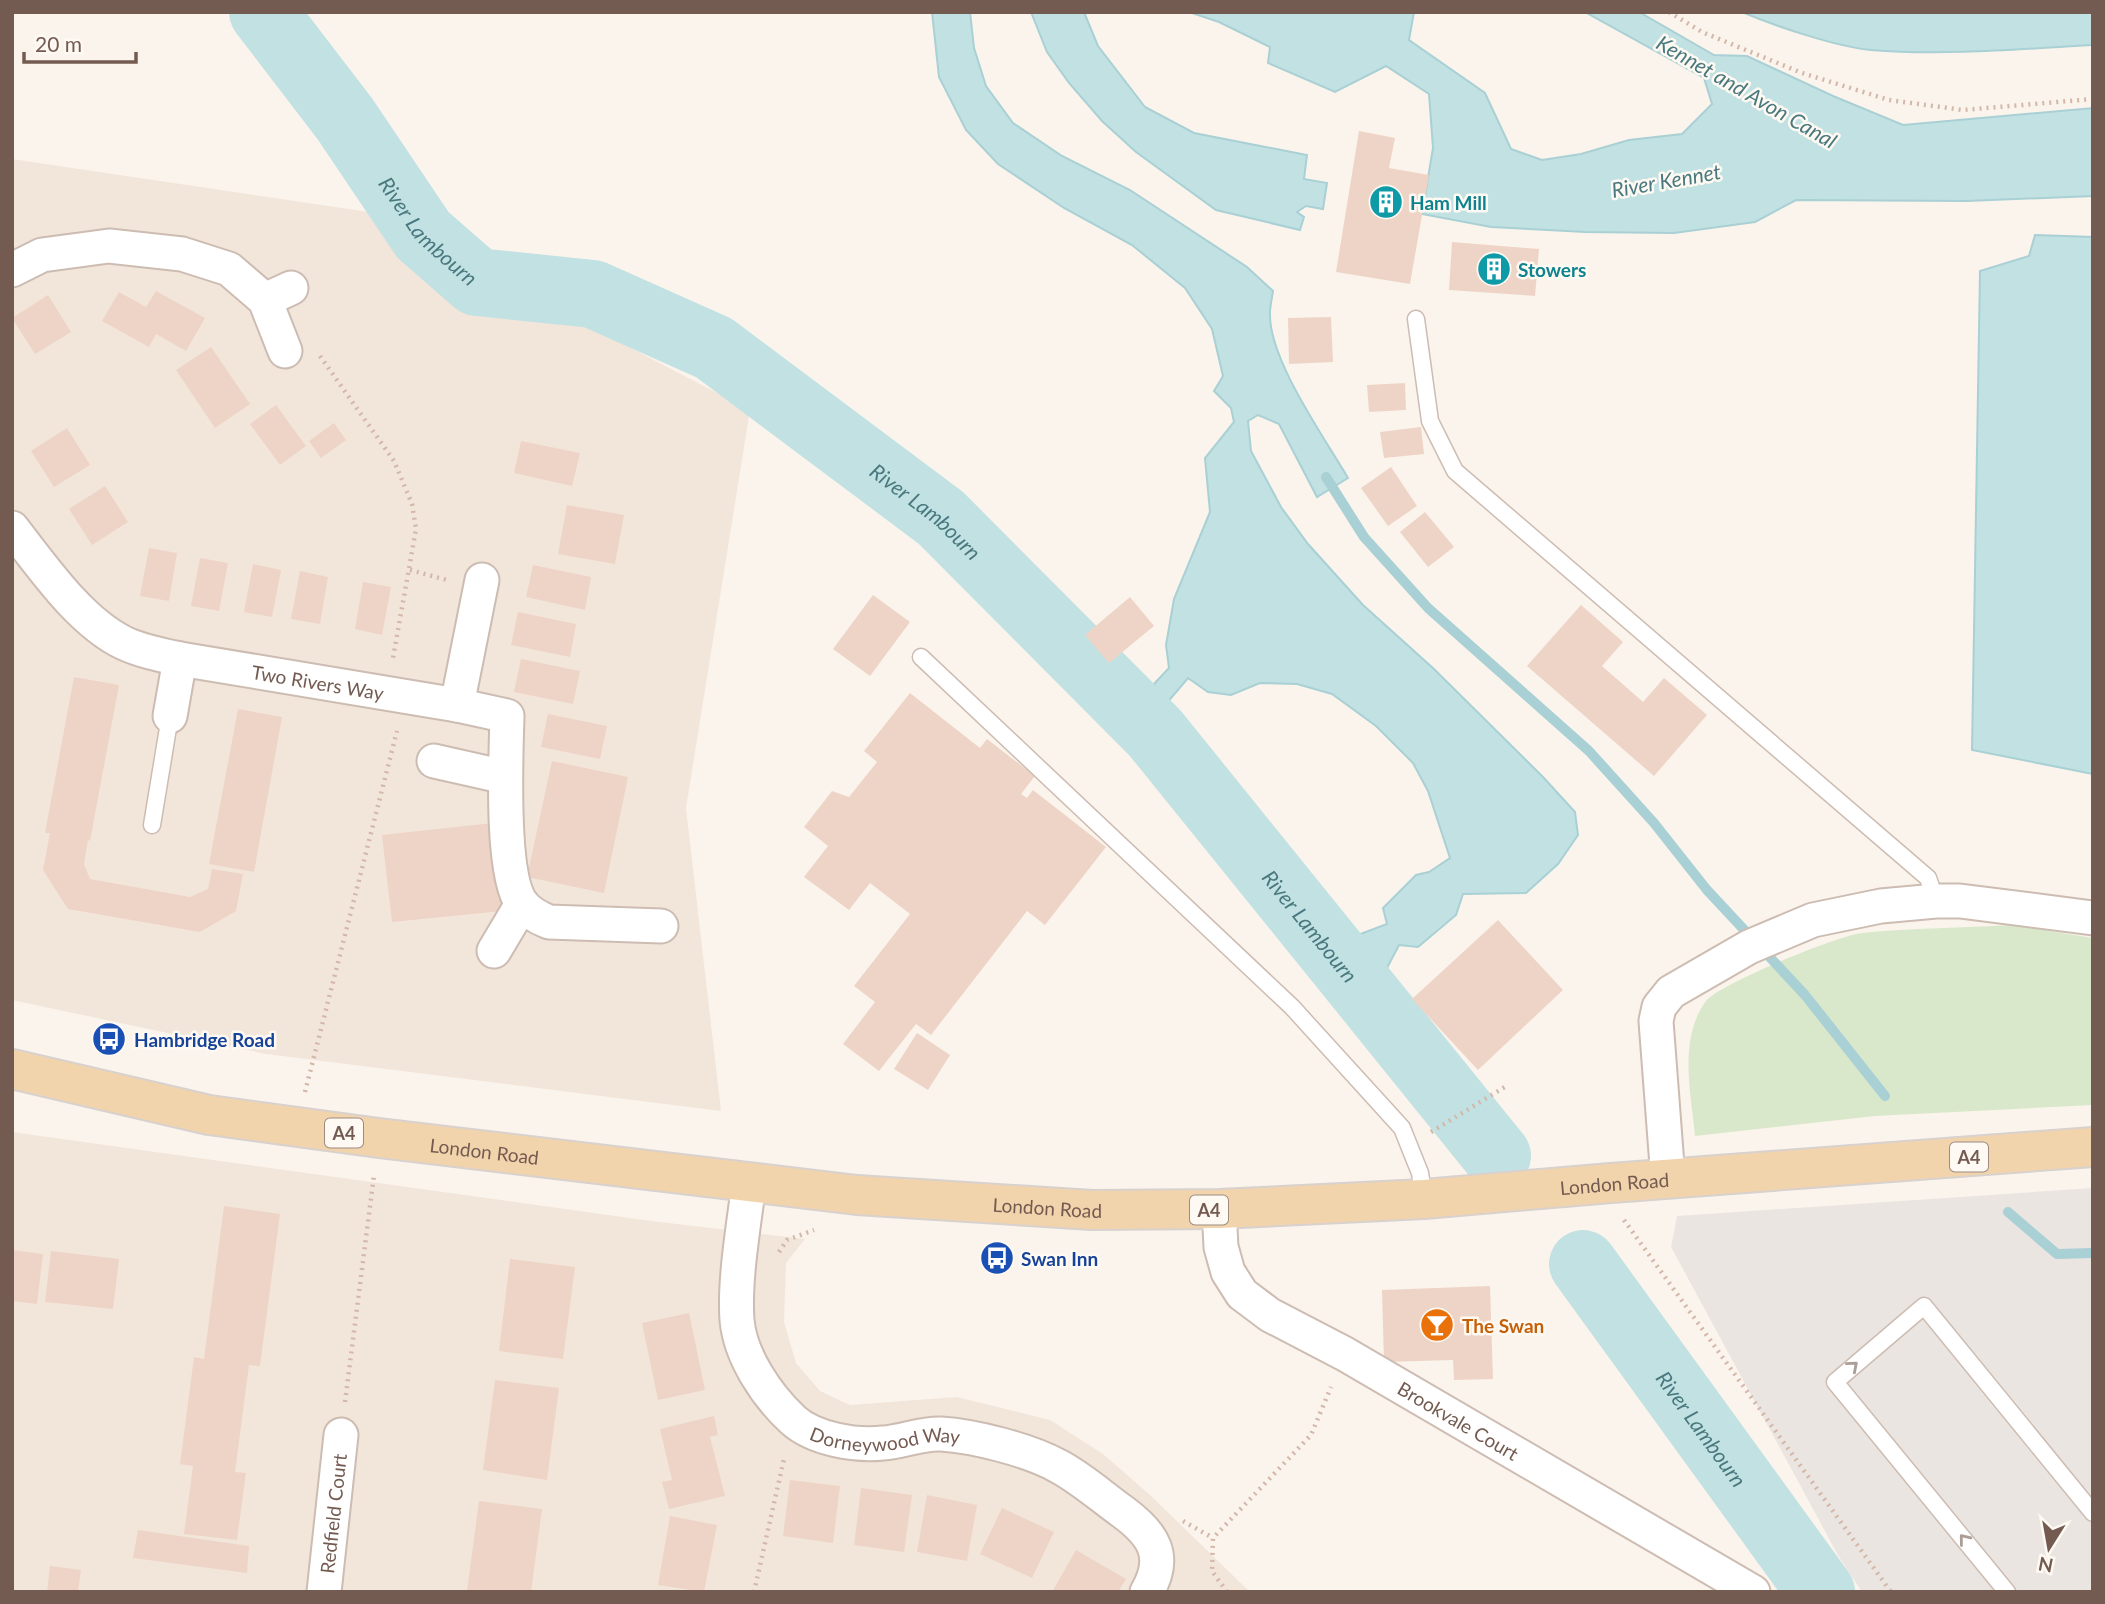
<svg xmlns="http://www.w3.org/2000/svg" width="2105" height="1604" viewBox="0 0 2105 1604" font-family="Lato,sans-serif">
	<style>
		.residential { fill: #f2e6db }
		.industrial { fill: #ebe5e1 }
		.green { fill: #d9e8cb }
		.water { fill: #c2e1e3; stroke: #a9d0d4; stroke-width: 2 }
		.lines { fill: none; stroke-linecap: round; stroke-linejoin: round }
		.stream { stroke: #a9d0d4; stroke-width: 10 }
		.river { stroke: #c2e1e3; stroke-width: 68 }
		.building { fill: #eed4c6 }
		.service-casing { stroke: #cdbcb2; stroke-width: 19 }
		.minor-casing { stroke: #cdbcb2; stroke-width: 37 }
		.primary-casing { stroke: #d8d1ce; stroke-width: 42 }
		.path { stroke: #d3b7a9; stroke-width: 4.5; stroke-dasharray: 2 5; stroke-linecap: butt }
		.service { stroke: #fff; stroke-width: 16 }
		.minor { stroke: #fff; stroke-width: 33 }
		.primary { stroke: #f2d4ac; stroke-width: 38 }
		.oneway { stroke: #ac9d97 }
		.labels { text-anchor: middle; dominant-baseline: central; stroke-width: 5; stroke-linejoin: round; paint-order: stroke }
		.shield { fill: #fef9f2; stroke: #9d8a81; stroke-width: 2 }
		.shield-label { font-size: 18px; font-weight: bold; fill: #745b51 }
		.culture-label { font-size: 19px; font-weight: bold; fill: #0d838f; stroke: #fef9f2; text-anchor: start }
		.street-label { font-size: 19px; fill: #745b51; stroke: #fef9f2 }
		.transit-label { font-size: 19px; font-weight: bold; fill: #164399; stroke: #fef9f2; text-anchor: start }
		.food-label { font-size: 19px; font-weight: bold; fill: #c56008; stroke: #fef9f2; text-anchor: start }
		.water-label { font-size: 21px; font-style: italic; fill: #49797f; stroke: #fef9f2 }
	</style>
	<rect width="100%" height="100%" fill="#fbf4ec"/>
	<!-- residential -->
	<g class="residential">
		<polygon points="12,159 369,212 750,410 686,808 721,1111 266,1054 12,1000"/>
		<polygon points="12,1132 651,1221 805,1239 786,1263 784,1322 796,1363 820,1391 850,1405 957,1397 1050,1420 1103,1454 1150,1495 1250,1592 12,1592"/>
	</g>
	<!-- industrial -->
	<polygon class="industrial" points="2093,1188 2093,1592 1862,1592 1839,1557 1671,1247 1677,1216"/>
	<!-- green -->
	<path class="green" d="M2012,925l81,13v167l-218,11 -180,20c-4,-43 -17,-97 11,-135 13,-17 133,-66 156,-68 50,-5 100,-5 150,-8z"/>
	<!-- water -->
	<g class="water">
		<path d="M932,12h38l4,36 12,38 27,37 49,33 68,34 117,77 26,24c-1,7 -3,15 -3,22 -2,45 54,124 78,165l-31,19 -38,-73 -21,-9 -10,6 3,30 30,56 27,37 55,61 71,64 109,108 32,35 3,23 -20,29 -32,29 -63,1 -7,21 -38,32 -19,-2 -13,25 -28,-35 29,-11 -4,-16 33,-33 13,-3 21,-14 -22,-67 -15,-28 -37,-37 -44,-32 -35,-10 -37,-1 -29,12 -23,-3 -20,-14 -22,26 -12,-20 15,-16 -3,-23 8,-46 36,-87 -5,-54 29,-36 -3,-14 -17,-17 9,-15 -11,-47 -27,-41 -53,-43 -68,-37 -66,-44 -32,-34 -27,-53z"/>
		<polygon points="1031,12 1084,12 1098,46 1145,107 1194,133 1307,155 1304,179 1327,183 1323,209 1306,206 1297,212 1304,217 1300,230 1216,210 1136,152 1102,121 1069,83 1047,52"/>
		<polygon points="1189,12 1414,12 1409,40 1485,93 1511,149 1542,160 1581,154 1629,140 1682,134 1712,104 1704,78 1585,12 1639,12 1714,55 1747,56 1833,96 1903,125 2093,108 2093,196 1967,201 1796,200 1755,222 1674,233 1585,232 1491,227 1422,214 1433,148 1429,94 1386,66 1335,92 1268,63 1270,47 1219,22"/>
		<path d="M1742,12h351v33c-70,4 -152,11 -222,5 -34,-3 -96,-24 -129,-38z"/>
		<polygon points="2035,235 2093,237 2093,774 1972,750 1980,271 2029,256"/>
	</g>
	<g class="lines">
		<!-- stream -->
		<g class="stream">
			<polyline points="1326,477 1364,537 1428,608 1589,751 1654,823 1707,890 1805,995 1885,1096"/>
			<polyline points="2008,1212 2057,1254 2093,1253"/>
		</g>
		<!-- river -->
		<g class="river">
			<path id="s1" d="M263,12l82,107 78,116 54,47 116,12 121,54 227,170 214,215 342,423"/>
			<path id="s2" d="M1583,1264l238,328"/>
		</g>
	</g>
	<!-- building -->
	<g class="building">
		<polygon points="1359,131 1395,138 1389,168 1429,175 1410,284 1336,272"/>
		<polygon points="1452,242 1539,249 1535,296 1449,290"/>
		<polygon points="156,291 205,318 186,351 156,334 149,347 102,321 119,292 146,307"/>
		<polygon points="48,295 71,332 35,354 12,318"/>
		<polygon points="1331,317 1333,362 1289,364 1288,318"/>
		<polygon points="211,347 250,404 215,428 176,370"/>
		<polygon points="1405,383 1406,410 1369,412 1367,385"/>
		<polygon points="276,405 306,446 280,465 250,424"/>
		<polygon points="334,423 346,440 321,458 309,441"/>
		<polygon points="1421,427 1424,454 1384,458 1380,432"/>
		<polygon points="67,428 90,465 54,487 31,451"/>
		<polygon points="521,441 580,453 572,486 514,473"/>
		<polygon points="1391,467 1417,506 1388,526 1361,488"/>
		<polygon points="105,486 128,522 92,545 69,509"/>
		<polygon points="567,505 624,515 615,564 558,554"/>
		<polygon points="1425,512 1454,547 1428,567 1400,532"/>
		<polygon points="149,548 177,553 169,601 140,596"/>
		<polygon points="200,558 228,563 219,611 191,606"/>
		<polygon points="253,564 281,570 272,617 244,612"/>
		<polygon points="533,565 591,577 585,610 526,597"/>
		<polygon points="300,571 328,577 320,624 291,619"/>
		<polygon points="363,582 391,587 382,635 355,629"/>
		<polygon points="873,595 910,622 870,676 833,649"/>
		<polygon points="1130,597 1154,626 1109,663 1085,635"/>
		<polygon points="1581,605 1623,642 1602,666 1643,702 1664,678 1707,715 1654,776 1527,666"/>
		<polygon points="518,612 576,624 570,657 511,645"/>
		<polygon points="521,659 580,671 573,704 514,692"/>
		<polygon points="74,677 119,685 90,841 88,840 84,864 90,879 190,897 208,889 212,869 243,874 236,911 200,932 68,909 43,870 50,833 45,833"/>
		<polygon points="910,693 980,748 987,739 1035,776 1021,794 1027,798 1033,790 1106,847 1045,925 1027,911 931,1035 916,1024 879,1071 843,1044 875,1002 854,986 910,914 870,883 849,910 804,877 828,846 804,827 832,791 849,797 877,762 864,751"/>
		<polygon points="238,709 282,717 254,872 209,864"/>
		<polygon points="548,714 607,726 600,759 541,747"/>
		<polygon points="552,761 628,777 604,893 527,877"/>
		<polygon points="493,823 502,911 392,922 382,835"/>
		<polygon points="1498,920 1563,990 1478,1070 1412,999"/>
		<polygon points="917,1033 950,1055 928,1090 894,1069"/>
		<polygon points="224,1206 280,1214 260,1366 249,1365 235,1472 246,1473 237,1540 184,1534 193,1466 180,1464 194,1357 204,1359"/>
		<polygon points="12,1250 43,1254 37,1304 12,1301"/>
		<polygon points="51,1251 119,1259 113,1309 45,1302"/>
		<polygon points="510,1259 575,1267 563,1359 499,1351"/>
		<polygon points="1490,1286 1493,1379 1454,1380 1453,1360 1384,1362 1382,1290"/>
		<polygon points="689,1313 705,1390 658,1400 642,1323"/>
		<polygon points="495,1380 559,1388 547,1480 483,1470"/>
		<polygon points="714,1416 718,1435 710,1437 725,1496 669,1509 662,1482 672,1480 660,1429"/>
		<polygon points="790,1480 840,1486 833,1543 783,1536"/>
		<polygon points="861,1488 912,1495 904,1552 854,1545"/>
		<polygon points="927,1495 977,1505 967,1561 917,1552"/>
		<polygon points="479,1501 542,1509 531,1592 467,1591"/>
		<polygon points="1002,1508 1054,1532 1032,1578 980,1554"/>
		<polygon points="670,1516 717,1525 704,1592 658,1585"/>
		<polygon points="138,1530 249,1546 247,1573 133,1558"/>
		<polygon points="1076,1550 1126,1579 1118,1592 1052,1592"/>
		<polygon points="50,1566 81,1570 78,1592 47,1592"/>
	</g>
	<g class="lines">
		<!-- service casing -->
		<g class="service-casing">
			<g id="service">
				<polyline points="1416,319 1430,421 1455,471 1928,878 1936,901"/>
				<polyline points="921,657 1292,1007 1402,1128 1420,1173 1424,1199"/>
				<polyline points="152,825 170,716"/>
				<polyline points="2007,1592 1835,1382 1924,1306 2093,1513"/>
			</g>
		</g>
		<!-- minor casing -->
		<g class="minor-casing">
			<g id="minor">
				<polyline points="12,270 42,255 109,246 182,254 229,269 265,300 285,351"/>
				<polyline points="265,300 291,288"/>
				<path id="s3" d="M12,528c30,38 67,93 112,115 17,8 37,12 56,16l277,46 50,11c-1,40 -7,158 15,188 7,9 17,14 27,18l112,4"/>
				<polyline points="457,705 482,580"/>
				<polyline points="170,716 180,659"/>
				<polyline points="434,761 505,777"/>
				<polyline points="494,951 522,904"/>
				<polyline points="1668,1179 1656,1021 1659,1007 1671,992 1749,947 1813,920 1881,906 1936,901 1960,901 2093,918"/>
				<path id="s4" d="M749,1183c-5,41 -15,96 -12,137 3,36 30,76 56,100 21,19 62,26 90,23 19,-1 39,-10 58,-9 33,2 88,16 117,32 23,12 44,31 65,46 30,22 45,44 24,80"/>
				<path id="s5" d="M1219,1209l2,38 7,25 14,22 28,21 75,39 408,238"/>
				<path id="s6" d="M324,1592l17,-157"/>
			</g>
		</g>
		<!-- primary casing -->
		<g class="primary-casing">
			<g id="primary">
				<path id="s7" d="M12,1069l197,46 170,23 478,57 235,15 127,-1 205,-10 187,-16 482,-36"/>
			</g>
		</g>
		<!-- path -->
		<g class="path">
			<polyline points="1669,12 1702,32 1802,73 1889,100 1963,110 2093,99"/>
			<polyline points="320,356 394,461 412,504 416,529 393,658"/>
			<polyline points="410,570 447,580"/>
			<polyline points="305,1092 397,731"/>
			<polyline points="1431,1132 1508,1085"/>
			<polyline points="1624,1220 1891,1592"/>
			<polyline points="779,1252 787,1240 814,1230"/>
			<polyline points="345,1402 374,1175"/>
			<polyline points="1183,1521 1213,1538"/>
			<polyline points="754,1592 784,1459"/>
			<polyline points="1227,1592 1212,1571 1213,1538 1311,1435 1331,1387"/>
		</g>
		<!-- service -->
		<use href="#service" class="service"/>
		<!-- minor -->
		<use href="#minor" class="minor"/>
		<!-- primary -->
		<use href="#primary" class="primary"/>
	</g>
	<!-- one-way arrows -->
	<defs><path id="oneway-chevron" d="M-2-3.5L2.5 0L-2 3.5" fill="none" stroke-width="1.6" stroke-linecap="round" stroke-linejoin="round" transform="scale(1.75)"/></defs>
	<g class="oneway">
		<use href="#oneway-chevron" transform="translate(1853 1366) rotate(-41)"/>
		<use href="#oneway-chevron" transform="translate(1964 1539) rotate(-129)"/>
	</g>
	<!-- icons -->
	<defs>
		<g id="building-disc" transform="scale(1.75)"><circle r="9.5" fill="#0f9aa8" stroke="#fef9f2"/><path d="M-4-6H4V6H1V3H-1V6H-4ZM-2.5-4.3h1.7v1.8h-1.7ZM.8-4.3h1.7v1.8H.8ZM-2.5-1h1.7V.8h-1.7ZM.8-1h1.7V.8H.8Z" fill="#fff"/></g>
		<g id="bus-disc" transform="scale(1.75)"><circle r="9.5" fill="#1a4fb4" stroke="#fef9f2"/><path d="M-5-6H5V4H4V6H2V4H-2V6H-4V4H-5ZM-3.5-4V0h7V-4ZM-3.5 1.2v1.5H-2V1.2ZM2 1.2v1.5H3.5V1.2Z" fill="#fff"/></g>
		<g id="bar-disc" transform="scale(1.75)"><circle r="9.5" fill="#e8710a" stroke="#fef9f2"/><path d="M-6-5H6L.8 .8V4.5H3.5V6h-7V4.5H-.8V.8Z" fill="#fff"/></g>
	</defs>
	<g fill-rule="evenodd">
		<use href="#building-disc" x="1386" y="202"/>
		<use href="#building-disc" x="1494" y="269"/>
		<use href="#bus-disc" x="109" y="1039"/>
		<use href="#bus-disc" x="997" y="1258"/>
		<use href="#bar-disc" x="1437" y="1325"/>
	</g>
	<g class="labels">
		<!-- shield labels -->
		<g class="shield">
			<rect x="325" y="1118.5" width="38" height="29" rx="5"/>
			<rect x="1950" y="1142.5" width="38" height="29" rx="5"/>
			<rect x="1190" y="1195.5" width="38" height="29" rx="5"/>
		</g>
		<g class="shield-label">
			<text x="344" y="1133">A4</text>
			<text x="1969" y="1157">A4</text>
			<text x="1209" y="1210">A4</text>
		</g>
		<!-- culture labels -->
		<g class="culture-label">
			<text x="1410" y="202">Ham Mill</text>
			<text x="1518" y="269">Stowers</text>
		</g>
		<!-- street labels -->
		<g class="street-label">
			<text stroke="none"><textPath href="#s3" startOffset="360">Two Rivers Way</textPath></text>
			<text stroke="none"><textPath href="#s7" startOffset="480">London Road</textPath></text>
			<text stroke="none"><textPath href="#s7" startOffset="1614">London Road</textPath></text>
			<text stroke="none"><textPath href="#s7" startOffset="1046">London Road</textPath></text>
			<text stroke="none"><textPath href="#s5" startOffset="341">Brookvale Court</textPath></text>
			<text stroke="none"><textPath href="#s4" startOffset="352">Dorneywood Way</textPath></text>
			<text stroke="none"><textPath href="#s6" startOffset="79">Redfield Court</textPath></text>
		</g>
		<!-- transit labels -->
		<g class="transit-label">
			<text x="134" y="1039">Hambridge Road</text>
			<text x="1021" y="1258">Swan Inn</text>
		</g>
		<!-- food labels -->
		<g class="food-label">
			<text x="1462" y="1325">The Swan</text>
		</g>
		<!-- water labels -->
		<g class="water-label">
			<text transform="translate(1747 91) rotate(30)">Kennet and Avon Canal</text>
			<text transform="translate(1666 180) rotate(-10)">River Kennet</text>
			<text stroke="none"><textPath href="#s1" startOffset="275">River Lambourn</textPath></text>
			<text stroke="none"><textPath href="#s1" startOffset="863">River Lambourn</textPath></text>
			<text stroke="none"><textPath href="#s1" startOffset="1430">River Lambourn</textPath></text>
			<text stroke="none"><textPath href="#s2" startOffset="203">River Lambourn</textPath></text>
		</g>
	</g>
	<!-- border -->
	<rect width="2105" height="1604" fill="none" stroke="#745b51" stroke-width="28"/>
	<!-- north arrow -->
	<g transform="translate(2049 1548) rotate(191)" stroke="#fef9f2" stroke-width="5" paint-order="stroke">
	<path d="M0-5L12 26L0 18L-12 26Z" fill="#745b51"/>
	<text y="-10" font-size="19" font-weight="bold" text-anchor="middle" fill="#745b51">N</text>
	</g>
	<!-- scale -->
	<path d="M24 52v10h112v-10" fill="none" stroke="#745b51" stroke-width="3.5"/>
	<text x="35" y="52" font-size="21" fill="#745b51" stroke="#fef9f2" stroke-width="5" paint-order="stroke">20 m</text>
</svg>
